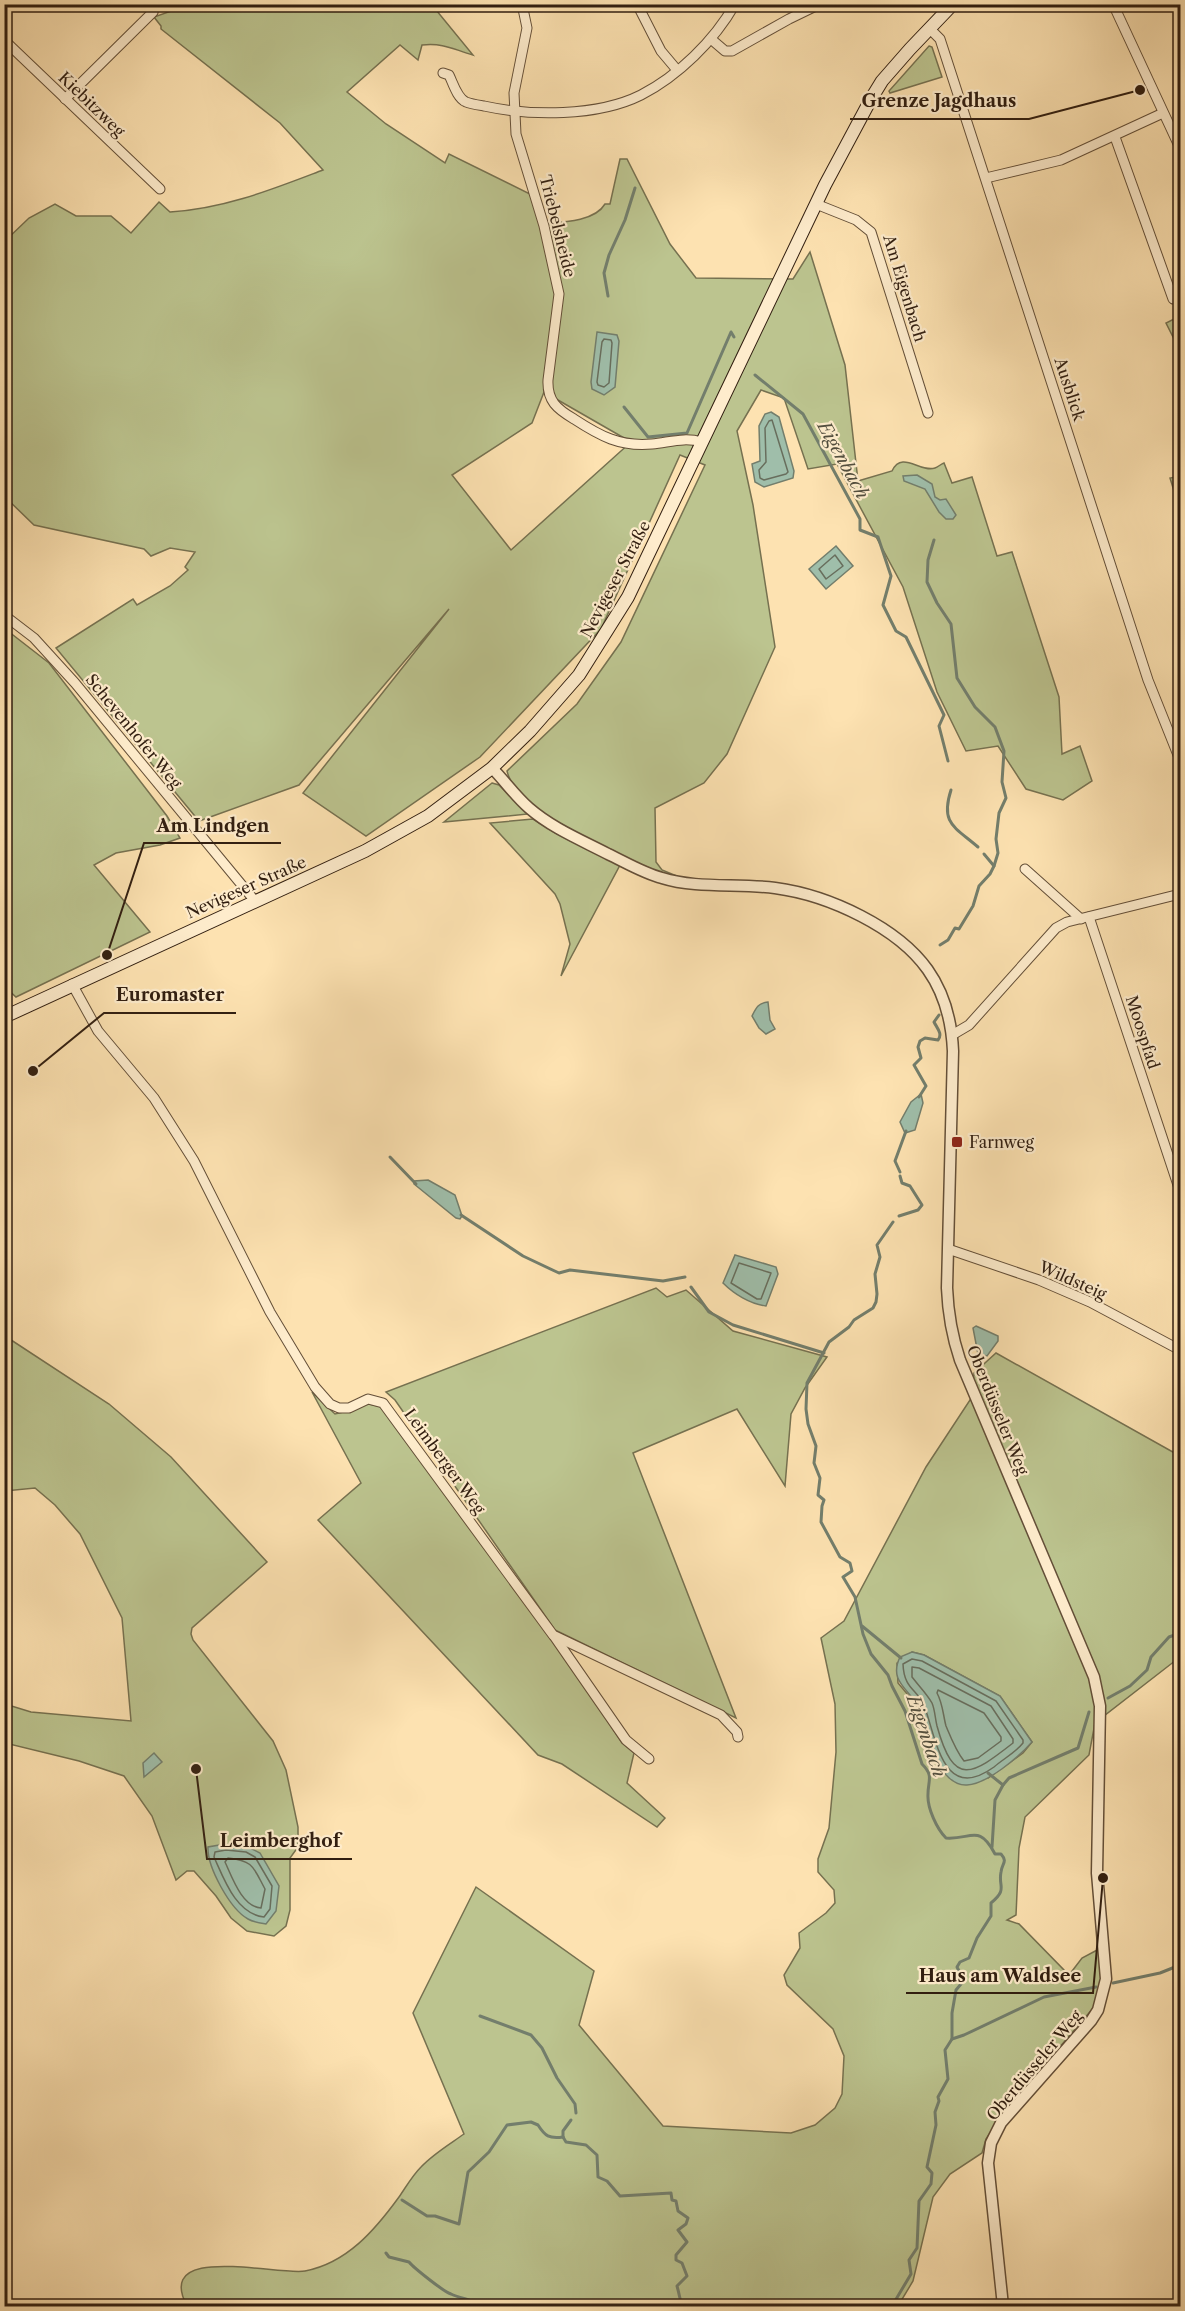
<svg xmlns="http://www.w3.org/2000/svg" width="1185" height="2311" viewBox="0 0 1185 2311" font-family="'Libre Caslon Text',serif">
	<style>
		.green { fill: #bcc48f; stroke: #767150; stroke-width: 1.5; fill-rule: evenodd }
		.water { fill: #9fbeaa; stroke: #737e6c; stroke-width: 1.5 }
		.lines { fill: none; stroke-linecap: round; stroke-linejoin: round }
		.shore { stroke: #686e5d; stroke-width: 1.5 }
		.stream { stroke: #737e6c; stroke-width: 3 }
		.minor-casing { stroke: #644f38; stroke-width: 11 }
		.tertiary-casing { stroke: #644f38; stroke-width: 13 }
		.secondary-casing { stroke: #311e10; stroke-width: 14 }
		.minor { stroke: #feeccc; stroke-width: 9 }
		.tertiary { stroke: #feeccc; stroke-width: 10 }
		.secondary { stroke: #feeccc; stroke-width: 12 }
		.poi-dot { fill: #8f2418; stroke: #feeccc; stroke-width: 2 }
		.labels { text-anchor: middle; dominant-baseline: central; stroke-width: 4.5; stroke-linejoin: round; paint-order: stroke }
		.street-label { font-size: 16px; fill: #311e10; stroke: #feeccc }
		.poi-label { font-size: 16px; fill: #311e10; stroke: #feeccc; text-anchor: start }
		.water-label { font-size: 18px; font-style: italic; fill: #524e3e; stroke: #feeccc }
		.leader { fill: none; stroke: #311e10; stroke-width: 2 }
		.callout-dot { fill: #311e10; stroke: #feeccc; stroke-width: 2 }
		.callout-label { font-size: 18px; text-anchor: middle; font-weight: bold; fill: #311e10; stroke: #feeccc; stroke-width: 4.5; stroke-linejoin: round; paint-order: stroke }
	</style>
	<rect width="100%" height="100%" fill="#fde2b1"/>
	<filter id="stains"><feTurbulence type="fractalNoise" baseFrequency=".00333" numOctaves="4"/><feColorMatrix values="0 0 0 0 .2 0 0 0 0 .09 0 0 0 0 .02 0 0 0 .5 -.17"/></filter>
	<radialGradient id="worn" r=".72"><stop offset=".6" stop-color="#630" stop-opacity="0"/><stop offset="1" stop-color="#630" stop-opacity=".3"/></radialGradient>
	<!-- green -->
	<g class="green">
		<path d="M191,4l241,1 41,50c-21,-6 -28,-12 -51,-10l-4,15 -18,-15 -53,47 39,32 59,39 4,-9 83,41 15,28c18,-1 48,-2 58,-19h5l10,-45h7l43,85 26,34 97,1 17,-27 35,113 13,116 34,-10c10,-21 28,2 43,-3 3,-1 6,-4 9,-5l8,20 20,-6 25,79 15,-4 47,145 3,57 18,-8 12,35 -29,19 -37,-11 -28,-43 -32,5 -29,-59 -34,-105 -66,-123 -29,5 -24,-71 -23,-8 -24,41 16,74 22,142 -48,107 -23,29 -49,25 1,54 6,8 17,7c-29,-2 -121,-50 -145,-70 -10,-9 -24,-22 -27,-36l70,-67 44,-62 84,-177 -25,-10 -79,174 -121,128 -114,79 -63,-43 146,-184 -150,176 -100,36 -143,-173 77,-49 4,6 33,-19 18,-16 -3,-3 10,-15 -25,-4 -19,8 -7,-7 -110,-24 -29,-28v-256l24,-23 26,-14 21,12h35l20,17 28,-31 11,10c54,-3 103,-23 153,-42l-43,-47 -119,-94v-3l-7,-9zM544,392l87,50 -120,108 -59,-75 80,-52z"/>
		<polygon points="929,46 932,47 942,77 890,93 889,91"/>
		<polygon points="1180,316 1180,351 1166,323"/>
		<polygon points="1176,477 1180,490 1179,507 1170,478"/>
		<polygon points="4,628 49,663 167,816 180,838 160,845 116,853 94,865 150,932 16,997 4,986"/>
		<polygon points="492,783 499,785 528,814 444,822"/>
		<polygon points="533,819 557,834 620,865 561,976 570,944 560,904 555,894 490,823"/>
		<polygon points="656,1288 667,1297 686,1290 733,1331 827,1357 805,1388 791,1414 785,1486 737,1409 633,1453 736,1718 555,1630 395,1400 386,1392"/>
		<polygon points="5,1336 109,1404 171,1457 267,1562 192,1628 191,1634 193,1640 273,1741 286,1770 298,1827 298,1847 290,1858 290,1910 286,1926 274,1936 247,1931 231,1918 216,1896 194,1871 187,1871 176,1880 152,1816 124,1776 79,1761 5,1743 5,1704 31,1712 131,1721 122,1618 80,1534 55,1505 35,1488 5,1491"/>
		<path d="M996,1353l184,103v201l-85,66 -6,32 -64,62 -6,31 -3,67 -9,5 12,4 50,51 13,-17 17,-9 2,32 -6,25 -92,107 -17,26 -4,14 -32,21 -17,23 -20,84 -15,25h-711c-34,-64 91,-30 118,-35 42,-8 70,-41 94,-74 7,-10 13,-21 22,-30 12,-13 29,-23 43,-33l-51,-121 63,-126 118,84 -15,54 84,101 128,7 24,-8 20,-17 7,-14 2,-38 -11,-27 -46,-44 -3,-10 16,-27 -1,-15 27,-20 9,-10 -1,-13 -16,-18v-13l11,-31 7,-76 -1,-48 -14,-66 23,-17 82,-154 46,-70 2,-24zM912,1652l12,3 76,41 32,46 -9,11 -35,25 -63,-46 -6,-24 -21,-25 -1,-20z"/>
		<polygon points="312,1392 335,1414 352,1410 365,1403 386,1408 564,1654 622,1743 634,1753 627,1783 665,1818 657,1827 562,1764 538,1755 318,1520 361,1483"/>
	</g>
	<!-- water -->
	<g class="water">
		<polygon points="597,332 617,335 619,341 615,387 604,395 592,389 591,382"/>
		<polygon points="771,412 779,417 794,471 793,478 764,487 755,482 752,464 760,461 759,426 765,414"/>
		<polygon points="917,475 932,484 935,497 940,500 946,499 956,515 953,519 946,519 939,512 925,489 904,481 903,476"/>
		<polygon points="836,546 853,566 826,589 809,569"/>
		<path d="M768,1002l2,18 5,9 -9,5 -7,-6 -7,-12c4,-8 6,-13 16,-14z"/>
		<polygon points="921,1094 923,1103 915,1130 905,1133 900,1122 911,1102"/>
		<polygon points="428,1180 455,1195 462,1216 460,1219 456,1218 414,1184 414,1181"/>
		<path d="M735,1255l41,12 2,7 -12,32c-16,-2 -32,-12 -43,-23z"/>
		<polygon points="976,1326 998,1336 998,1341 987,1356 978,1354 973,1328"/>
		<path d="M912,1652l12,3 76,41 32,46c-13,15 -45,42 -65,43 -14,1 -25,-13 -30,-24 -5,-9 -10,-20 -13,-30 -2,-7 -2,-16 -5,-23 -9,-19 -31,-26 -19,-51z"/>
		<polygon points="154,1753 162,1762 144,1777 143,1763"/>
		<path d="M225,1844l23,3 12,6 19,33 -3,25 -10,13c-6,-1 -13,-2 -18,-5 -18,-10 -41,-52 -40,-72z"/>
	</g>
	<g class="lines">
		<!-- shore -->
		<g class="shore">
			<polygon points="604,339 611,340 612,343 609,383 604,387 598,385 597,382 602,342"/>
			<polygon points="772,420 788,472 786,474 764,480 760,478 759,470 766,462 765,428 769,421"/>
			<polygon points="835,555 843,566 826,579 819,569"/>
			<polygon points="739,1263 771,1273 761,1299 757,1299 731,1283"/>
			<path d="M912,1659l10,2 74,40 27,39v3c-8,10 -20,16 -29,24 -50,36 -57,-25 -69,-59 -6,-19 -21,-17 -22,-44z"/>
			<path d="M912,1667l7,1 72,38 22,33v4c-41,32 -59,45 -76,-17 -2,-8 -2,-16 -5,-23 -5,-9 -14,-18 -20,-26z"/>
			<path d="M938,1690l46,23 17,24v4l-23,17 -14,3c-8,-10 -13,-23 -18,-35 -3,-11 -3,-22 -9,-33z"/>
			<path d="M226,1850l20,2 9,5 17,29 -2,23 -6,8c-28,-3 -40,-38 -50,-60l1,-5z"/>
			<path d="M228,1858c26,3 25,9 37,31l-4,19c-19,-1 -29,-31 -36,-46z"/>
		</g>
		<!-- stream -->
		<g class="stream">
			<polyline points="608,296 604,273 609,255 625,220 635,188"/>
			<polyline points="755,375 803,414 860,519 860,530 878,537 891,576 883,605 896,631 906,637 944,715 939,726 948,761"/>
			<polyline points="624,407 648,437 687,433 731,332 734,337"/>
			<polyline points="934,540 928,560 927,582 937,603 951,624 957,678 975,707 995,727 1004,751 1002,782 1006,798 999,813 996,839 998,853 994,866"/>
			<path d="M951,790c-11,34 4,37 27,57"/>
			<polyline points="940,945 948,940 955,928 959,929 973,906 979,886 990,874 994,866 984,854"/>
			<path d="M919,1097l7,-11 -12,-21 7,-7 -3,-11 2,-6 5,-3 13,2c5,-6 -1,-12 -4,-18l5,-7"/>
			<polyline points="390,1157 416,1184"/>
			<polyline points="900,1172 895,1161 906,1131"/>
			<polyline points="461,1215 523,1256 559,1273 570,1270 663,1281 685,1277"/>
			<polyline points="899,1216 918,1210 922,1205 910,1186 902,1183 900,1176"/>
			<polyline points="691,1287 709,1312 733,1325 824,1353"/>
			<polyline points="862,1626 901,1658"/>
			<polyline points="1108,1698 1130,1686 1147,1670 1151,1657 1169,1637 1180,1633"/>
			<polyline points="988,1773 1003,1785 995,1800 992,1847"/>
			<polyline points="1003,1785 1009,1778 1078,1748 1089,1712"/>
			<polyline points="1113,1983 1160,1973 1180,1965"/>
			<polyline points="480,2016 531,2035 542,2048 557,2078 575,2104 576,2113"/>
			<polyline points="952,2039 964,2035 1044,1997 1096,1987"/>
			<path d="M563,2137l3,5 20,3 11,10 1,22 9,4 13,15 51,-3 1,7 4,1 2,10 10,7 -2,6 -8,6 9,12 -11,13v5l6,3 5,13 -10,10c6,21 -1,14 19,20"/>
			<polyline points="563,2137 563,2131 571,2120"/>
			<path d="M402,2200l25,16h8l24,8 9,-52 21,-20 18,-27 24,-3 7,3c7,11 11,14 25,12"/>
			<path d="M386,2253l3,4 20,5c5,6 35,30 42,32 6,3 12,4 18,6l3,6"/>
			<path d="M892,2306l19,-32 -2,-14 8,-12 2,-47 12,-17 1,-11 -5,-6 9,-42 -1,-13 4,-11 -1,-4 10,-18 -3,-29 7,-11v-26l4,-23 5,-6v-9l-4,-8 3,-5 9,-4 8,-20 14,-22v-13c17,-14 7,-16 10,-31 1,-9 7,-10 0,-18h-6c-16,-31 -24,-14 -49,-16 -9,-9 -19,-30 -18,-44 0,-14 6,-18 -6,-30l-17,-53 -13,-25 -4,-11 -17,-21 -8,-20 -8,-37 -12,-20 9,-6 -2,-8 -10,-6 -19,-35 1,-16 2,-6 -6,-5 2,-17 -6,-15 2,-17 -8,-22 -2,-15 1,-26 22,-41 20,-15 5,-7 19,-12 3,-6 1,-8 -2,-20 5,-17 -3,-12 16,-23"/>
		</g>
		<!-- minor casing -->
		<g class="minor-casing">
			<g id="minor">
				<path d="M522,4l5,24 -13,65 2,41 28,92 15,68 -11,86c-1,21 9,29 26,39 26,17 46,28 78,25 19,-2 32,-7 50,-2"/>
				<polyline points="637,4 661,51 677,70"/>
				<polyline points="1113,4 1180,148"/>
				<polyline points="930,29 940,39 1148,680 1180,760"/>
				<polyline points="711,39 725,51 732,51 789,19 820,4"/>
				<polyline points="4,40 160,189"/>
				<path d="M443,73l6,2c4,8 8,23 17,27 5,2 12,3 18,4 46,10 113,11 157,-11 37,-19 73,-54 94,-91"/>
				<polyline points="65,99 153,12 148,4"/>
				<polyline points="1115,137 1173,299"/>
				<polyline points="986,178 1061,160 1163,113"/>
				<polyline points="816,204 856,220 871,232 928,413"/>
				<polyline points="4,615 34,638 75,683 255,901"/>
				<polyline points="1025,869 1081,919"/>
				<polyline points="1089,917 1180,1191"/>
				<polyline points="72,984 98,1031 154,1098 194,1161 270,1312 315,1387 330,1404 339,1408 349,1408 368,1399 383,1403 553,1635 721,1715 737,1732 738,1737"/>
				<polyline points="952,1035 969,1025 1056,928 1067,922 1180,894"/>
				<polyline points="948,1249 1039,1280 1090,1302 1180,1350"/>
				<polyline points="554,1636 626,1740 649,1759"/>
			</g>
		</g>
		<!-- tertiary casing -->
		<g class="tertiary-casing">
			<path id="tertiary" d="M492,768c13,13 23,28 37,40 23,20 52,32 79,46 17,8 35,19 54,24 35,11 76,5 113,10 30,4 59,14 86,28 58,30 89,68 92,135l-6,237c1,25 5,48 13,72l134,317 6,29 -3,167 9,106 -8,31 -7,11 -90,102 -10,20 -3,20 15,143"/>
		</g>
		<!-- secondary casing -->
		<g class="secondary-casing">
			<polyline id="secondary" points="4,1017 365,851 428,816 492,768 530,731 579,675 628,597 825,185 871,99 882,81 910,49 953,4"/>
		</g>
		<!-- minor -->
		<use href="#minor" class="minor"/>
		<!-- tertiary -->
		<use href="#tertiary" class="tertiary"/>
		<!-- secondary -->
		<use href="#secondary" class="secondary"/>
	</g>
	<!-- markers -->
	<rect class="poi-dot" x="951" y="1136" width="12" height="12" rx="3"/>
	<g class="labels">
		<!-- street labels -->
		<g class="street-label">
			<text transform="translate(92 104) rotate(44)">Kiebitzweg</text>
			<text transform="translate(558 226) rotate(76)">Triebelsheide</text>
			<text transform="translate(905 288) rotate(73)">Am Eigenbach</text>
			<text transform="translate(1070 389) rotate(72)">Ausblick</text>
			<text transform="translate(615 579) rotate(-62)">Nevigeser Straße</text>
			<text transform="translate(134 731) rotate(51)">Schevenhofer Weg</text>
			<text transform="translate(246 887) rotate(-24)">Nevigeser Straße</text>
			<text transform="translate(1143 1032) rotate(72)">Moospfad</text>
			<text transform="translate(1073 1280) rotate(24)">Wildsteig</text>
			<text transform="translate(998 1410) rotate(68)">Oberdüsseler Weg</text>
			<text transform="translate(445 1461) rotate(54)">Leimberger Weg</text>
			<text transform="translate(1034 2065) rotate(-50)">Oberdüsseler Weg</text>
		</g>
		<!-- poi labels -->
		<g class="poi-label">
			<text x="969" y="1142">Farnweg</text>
		</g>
		<!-- water labels -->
		<g class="water-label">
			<text transform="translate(843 460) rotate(61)">Eigenbach</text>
			<text transform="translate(926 1736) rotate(71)">Eigenbach</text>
		</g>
	</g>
	<!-- callouts -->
	<path class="leader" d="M1140 90L1029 119H850M107 955L144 843H281M33 1071L104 1013H236M196 1769L207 1859H352M1103 1878L1093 1993H906"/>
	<g class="callout-dot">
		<circle cx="1140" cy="90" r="6"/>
		<circle cx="107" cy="955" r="6"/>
		<circle cx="33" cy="1071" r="6"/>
		<circle cx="196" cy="1769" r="6"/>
		<circle cx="1103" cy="1878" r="6"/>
	</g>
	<g class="callout-label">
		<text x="939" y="107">Grenze Jagdhaus</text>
		<text x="213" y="832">Am Lindgen</text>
		<text x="170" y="1001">Euromaster</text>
		<text x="280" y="1847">Leimberghof</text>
		<text x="1000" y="1982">Haus am Waldsee</text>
	</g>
	<!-- margin -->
	<rect width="1185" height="2311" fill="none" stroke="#fde2b1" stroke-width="24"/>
	<rect x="6" y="6" width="1173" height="2299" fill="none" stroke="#311e10" stroke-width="3"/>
	<rect x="12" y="12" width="1161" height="2287" fill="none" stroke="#311e10" stroke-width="1.5"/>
	<rect width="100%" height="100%" filter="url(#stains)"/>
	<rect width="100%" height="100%" fill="url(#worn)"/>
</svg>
